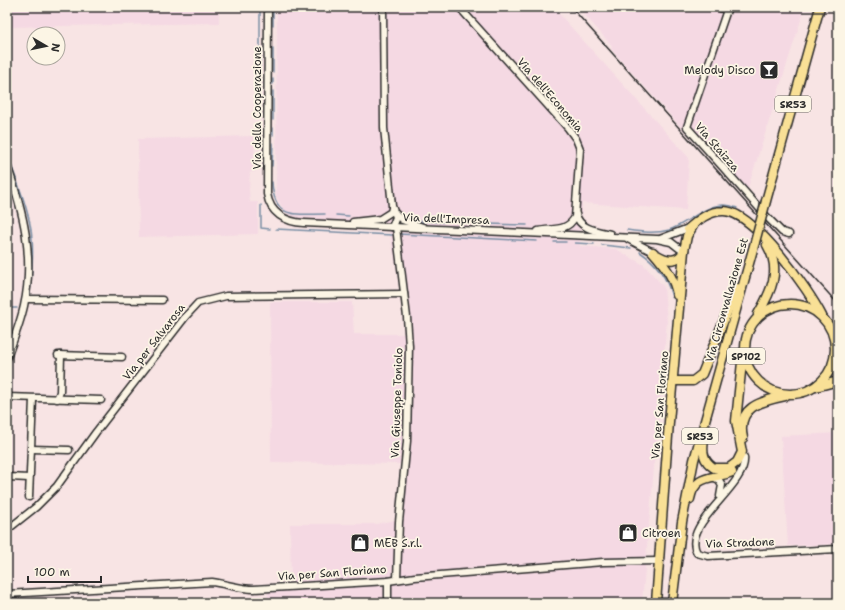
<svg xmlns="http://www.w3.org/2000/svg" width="845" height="610" viewBox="0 0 845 610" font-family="'Shantell Sans',sans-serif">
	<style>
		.built { fill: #f5d9e3 }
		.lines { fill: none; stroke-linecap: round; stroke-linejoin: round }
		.stream { stroke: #7a8fa5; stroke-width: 1.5 }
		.minor-casing { stroke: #2b2b2b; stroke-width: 9 }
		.major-casing { stroke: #2b2b2b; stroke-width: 11 }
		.minor { stroke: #fcf5e5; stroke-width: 6 }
		.major { stroke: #f9e096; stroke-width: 8 }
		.rail { stroke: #2b2b2b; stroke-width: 1.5 }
		.major-bridge-casing { stroke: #2b2b2b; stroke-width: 11; stroke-linecap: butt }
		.major-bridge { stroke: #f9e096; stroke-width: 8 }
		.labels { text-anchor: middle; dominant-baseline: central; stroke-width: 3.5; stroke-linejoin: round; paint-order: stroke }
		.shield { fill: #fcf5e5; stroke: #6a6863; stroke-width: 1 }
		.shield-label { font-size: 10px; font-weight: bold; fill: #2b2b2b }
		.poi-label { font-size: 11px; fill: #2b2b2b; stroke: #fcf5e5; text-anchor: start }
		.street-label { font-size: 11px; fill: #2b2b2b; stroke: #fcf5e5 }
	</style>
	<rect width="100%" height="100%" fill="#f8e4e4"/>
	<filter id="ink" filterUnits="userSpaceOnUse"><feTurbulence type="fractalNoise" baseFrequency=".025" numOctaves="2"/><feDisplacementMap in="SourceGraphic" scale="8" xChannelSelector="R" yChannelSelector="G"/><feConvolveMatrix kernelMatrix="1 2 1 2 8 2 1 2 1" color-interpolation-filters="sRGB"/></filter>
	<g filter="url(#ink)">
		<!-- built -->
		<g class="built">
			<polygon points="7,7 219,7 219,23 7,27"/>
			<polygon points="277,7 553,7 689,158 686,210 582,203 580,246 616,249 644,265 664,287 667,321 642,603 268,603 268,591 291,589 290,524 376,524 395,520 402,464 271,462 270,302 352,302 354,334 405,334 403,301 388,225 297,221 284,211 276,196"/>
			<polygon points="578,7 805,7 747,191 709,148 688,135 611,49 612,46"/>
			<polygon points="254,136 255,172 250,172 249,190 250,202 258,202 258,234 139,237 138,139"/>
			<polygon points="838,433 838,544 788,546 781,436"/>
		</g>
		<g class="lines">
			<!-- stream -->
			<g class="stream">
				<polyline points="260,7 260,66"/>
				<polyline points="273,7 273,25"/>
				<polyline points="273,48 273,72"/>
				<polyline points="273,79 273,84"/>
				<polyline points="273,91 273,120"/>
				<polyline points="273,135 273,128"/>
				<path d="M7,153c9,28 23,57 25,86 2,19 -1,38 -2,56"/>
				<polyline points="272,166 273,143"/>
				<path d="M272,182c2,38 23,32 53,32"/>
				<polyline points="261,205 261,228 270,229"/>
				<polyline points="336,215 349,216"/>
				<polyline points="421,221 444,222"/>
				<polyline points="460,222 469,223"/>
				<polyline points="488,224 527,225"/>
				<polyline points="276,229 392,235"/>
				<path d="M627,230c14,2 28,4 42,0 23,-8 42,-34 68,-22"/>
				<polyline points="399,234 537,241"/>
				<polyline points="554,242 566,242"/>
				<polyline points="575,243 594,244"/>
				<polyline points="602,245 631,248"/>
				<path d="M640,252c17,11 27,25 32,45"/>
				<polyline points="7,308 17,308"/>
			</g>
			<!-- minor casing -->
			<g class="minor-casing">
				<g id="minor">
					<path d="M268,7l-1,187c3,19 18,28 37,29l353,16 14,3 9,7"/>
					<polyline points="383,7 384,128 392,206 396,217 392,227"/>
					<path d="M459,7l109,121 8,11 4,10 -5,68c-8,15 -22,11 -37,14"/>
					<polyline points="716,7 727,10"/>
					<polyline points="728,7 687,127 768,218 782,232 789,234"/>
					<path d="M7,165c16,46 28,91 17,141 -4,18 -11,35 -17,52"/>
					<polyline points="395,213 402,220 423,227"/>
					<path d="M576,214c3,15 21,17 34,20"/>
					<polyline points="353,222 380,219 391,212 392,208"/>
					<polyline points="396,227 407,317 409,346 407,441 399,522 397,579"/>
					<polyline points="628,239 653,252"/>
					<polyline points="660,239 691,227"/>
					<polyline points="26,299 162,300"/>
					<polyline points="58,355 122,357"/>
					<polyline points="7,397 101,400"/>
					<polyline points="57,399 60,392 61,355"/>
					<polyline points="31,449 69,450"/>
					<path d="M744,457c4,29 -64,67 -47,96l11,3 130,-7"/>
					<polyline points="8,477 29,478"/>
					<polyline points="713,477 719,480 722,485 720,496"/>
					<polyline points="29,497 33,399"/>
					<polyline points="7,530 36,507 57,486 96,432 186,316 198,303 226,296 404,294"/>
					<polyline points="388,581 388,603"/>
					<path d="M7,594l205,-12c15,2 28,7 42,7l134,-8 27,-4 188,-15 56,-1"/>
				</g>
			</g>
			<!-- major casing -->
			<g class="major-casing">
				<g id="major">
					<polyline points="766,201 820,7"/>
					<path d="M688,229c10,-9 21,-18 35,-18 30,-1 86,79 99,105"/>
					<path d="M653,252c11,12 22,27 24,43"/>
					<path d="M657,255c10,6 21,8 27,-4"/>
					<circle cx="790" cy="349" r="45"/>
					<path d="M758,314c13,-22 24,-44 9,-69"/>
					<polyline points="673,381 693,381 702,374 737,288"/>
					<polyline points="816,387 838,381"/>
					<path d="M743,438c-7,-31 18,-37 42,-42"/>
					<path d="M704,440c-2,12 -1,21 10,28h15l8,-6 5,-10 -6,-31 7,-69"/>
					<path d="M690,499c5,-26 23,-19 42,-27"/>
					<polyline points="656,603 669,422 684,251 687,236 693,226"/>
					<polyline points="672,603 682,522 694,460 755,242"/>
				</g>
			</g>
			<!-- minor -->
			<use href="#minor" class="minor"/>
			<!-- major -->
			<use href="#major" class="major"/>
			<!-- rail -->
			<g class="rail">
				<polyline points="571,7 756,214"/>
				<polyline points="765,223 838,304"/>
			</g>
			<!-- major-bridge casing -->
			<g class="major-bridge-casing">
				<polyline id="major-bridge" points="755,242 766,201"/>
			</g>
			<!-- major-bridge -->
			<use href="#major-bridge" class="major-bridge"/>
		</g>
	</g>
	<!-- icons -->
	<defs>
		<g id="bar-square" transform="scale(1)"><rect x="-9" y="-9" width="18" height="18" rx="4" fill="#2b2b2b" stroke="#fcf5e5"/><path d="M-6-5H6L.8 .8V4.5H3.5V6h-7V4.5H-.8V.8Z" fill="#fff"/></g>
		<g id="shop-square" transform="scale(1)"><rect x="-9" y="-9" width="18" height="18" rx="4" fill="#2b2b2b" stroke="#fcf5e5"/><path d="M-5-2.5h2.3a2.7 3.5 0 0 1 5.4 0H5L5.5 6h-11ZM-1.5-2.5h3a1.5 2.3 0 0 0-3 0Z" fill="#fff"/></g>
	</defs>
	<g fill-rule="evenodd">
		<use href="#bar-square" x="769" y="70"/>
		<use href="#shop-square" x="628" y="533"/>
		<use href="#shop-square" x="360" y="543"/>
	</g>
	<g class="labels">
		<!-- shield labels -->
		<g class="shield">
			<rect x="775" y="96" width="36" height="16" rx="3"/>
			<rect x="727" y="348" width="38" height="16" rx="3"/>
			<rect x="682" y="428" width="36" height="16" rx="3"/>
		</g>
		<g class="shield-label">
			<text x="793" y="104">SR53</text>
			<text x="746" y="356">SP102</text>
			<text x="700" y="436">SR53</text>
		</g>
		<!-- poi labels -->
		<g class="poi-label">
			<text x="755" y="70" text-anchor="end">Melody Disco</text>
			<text x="642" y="533">Citroen</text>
			<text x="374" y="543">MEB S.r.l.</text>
		</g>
		<!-- street labels -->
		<g class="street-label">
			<text transform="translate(550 95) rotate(49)">Via dell'Economia</text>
			<text transform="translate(257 108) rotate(-90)">Via della Cooperazione</text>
			<text transform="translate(717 147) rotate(49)">Via Staizza</text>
			<text transform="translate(446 219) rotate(2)">Via dell'Impresa</text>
			<text transform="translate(727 300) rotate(-74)">Via Circonvallazione Est</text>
			<text transform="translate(154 342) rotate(-52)">Via per Salvarosa</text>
			<text transform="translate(397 403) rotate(-88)">Via Giuseppe Toniolo</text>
			<text transform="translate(660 405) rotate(-85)">Via per San Floriano</text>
			<text transform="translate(740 543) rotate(-2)">Via Stradone</text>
			<text transform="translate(332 573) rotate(-4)">Via per San Floriano</text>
		</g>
	</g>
	<!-- margin -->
	<rect width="845" height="610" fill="none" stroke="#fcf5e5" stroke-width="24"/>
	<rect x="12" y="12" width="821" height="586" fill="none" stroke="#2b2b2b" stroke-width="1.5" filter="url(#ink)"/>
	<!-- north arrow -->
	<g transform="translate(46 46) rotate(99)"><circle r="19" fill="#fcf5e5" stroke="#a8a49b"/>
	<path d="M0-3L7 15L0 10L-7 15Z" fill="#2b2b2b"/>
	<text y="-6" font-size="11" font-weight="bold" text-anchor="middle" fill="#2b2b2b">N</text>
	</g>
	<!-- scale -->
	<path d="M28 576v6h73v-6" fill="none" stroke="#2b2b2b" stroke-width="2"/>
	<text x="34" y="576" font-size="12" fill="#2b2b2b" stroke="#fcf5e5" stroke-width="3" paint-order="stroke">100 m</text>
</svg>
